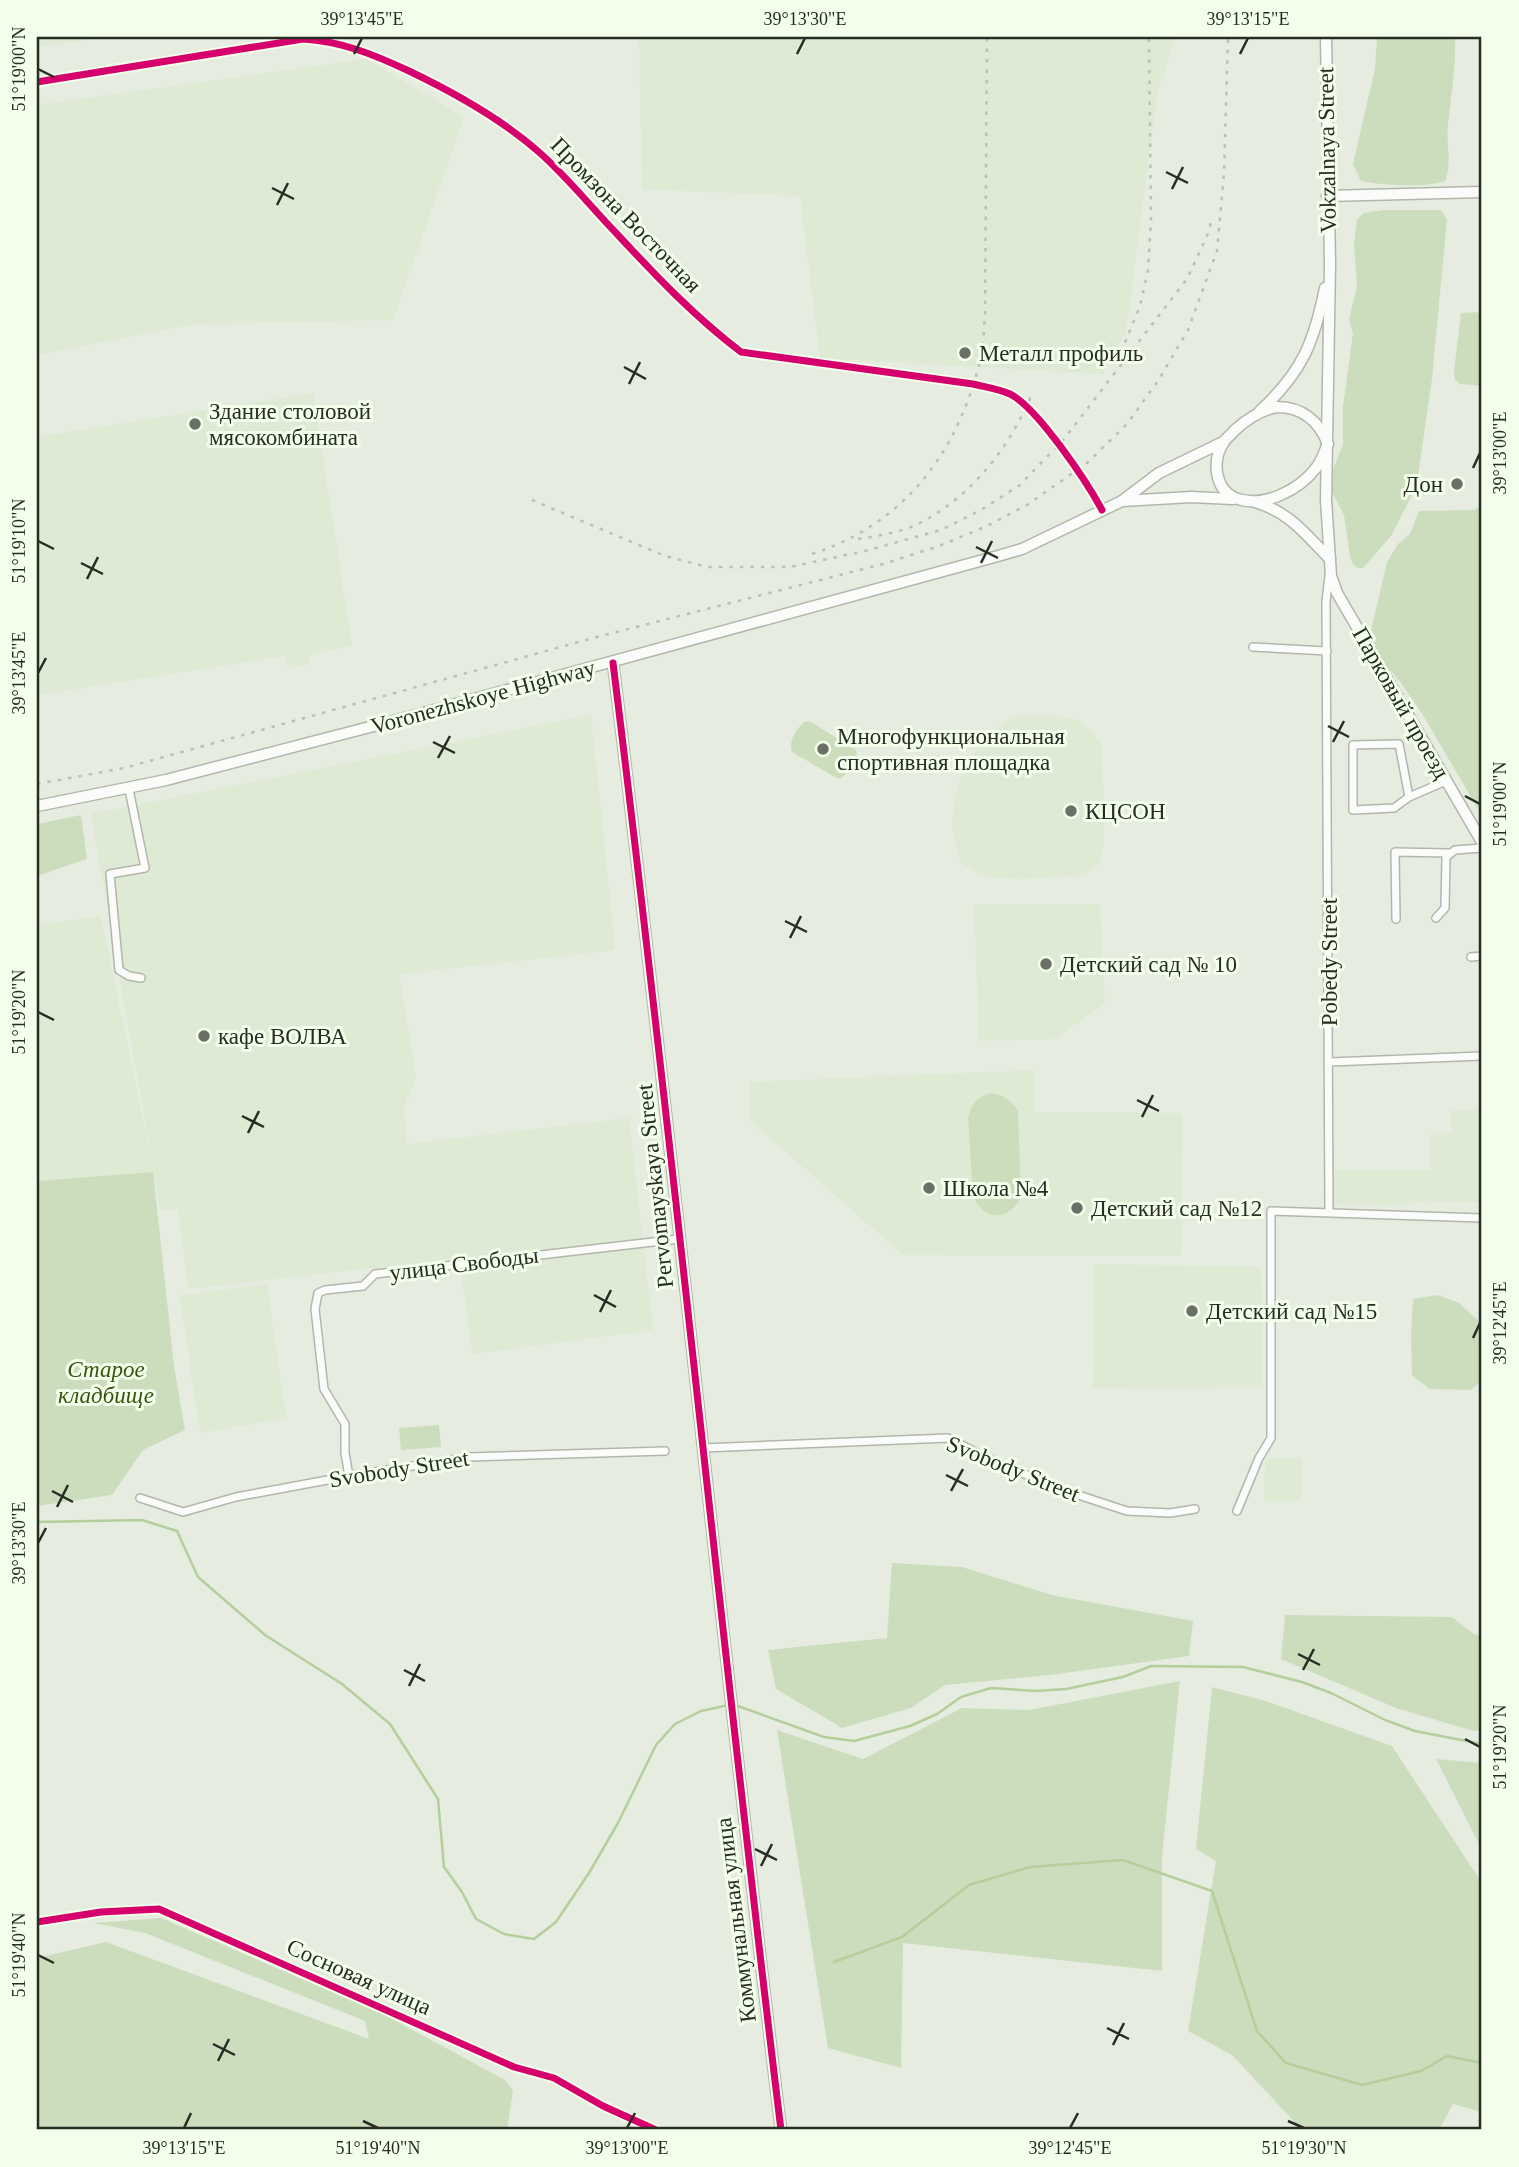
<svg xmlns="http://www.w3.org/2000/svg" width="1519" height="2167" viewBox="0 0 1519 2167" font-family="Georgia,serif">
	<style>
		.built { fill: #deead3 }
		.green { fill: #ccddbd }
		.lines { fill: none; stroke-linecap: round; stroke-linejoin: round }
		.stream { stroke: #b4ce9c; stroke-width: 2.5 }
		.street-casing { stroke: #b1b7ac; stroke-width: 10 }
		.secondary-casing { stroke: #b1b7ac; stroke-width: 13 }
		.street { stroke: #fbfcfa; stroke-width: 7 }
		.secondary { stroke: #fbfcfa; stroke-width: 10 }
		.rail { stroke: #bcbebb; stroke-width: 2.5; stroke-dasharray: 3.5 7; stroke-linecap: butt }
		.cycleway-casing { stroke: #f4ffeb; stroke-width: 11 }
		.cycleway { stroke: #d6006c; stroke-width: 7 }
		.ticks { fill: none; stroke: #282d24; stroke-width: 2.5 }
		.poi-dot { fill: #6a7066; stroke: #f4ffeb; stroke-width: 2.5 }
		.labels { text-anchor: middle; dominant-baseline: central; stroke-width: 6; stroke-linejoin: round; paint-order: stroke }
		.street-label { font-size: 23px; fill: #282d24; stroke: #f4ffeb }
		.poi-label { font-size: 23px; fill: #282d24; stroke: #f4ffeb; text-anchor: start }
		.park-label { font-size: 23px; font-style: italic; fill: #375510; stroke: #f4ffeb }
		.neatline { fill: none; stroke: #282d24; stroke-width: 2.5 }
		.ticks-label { font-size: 18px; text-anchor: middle; fill: #282d24 }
	</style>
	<rect width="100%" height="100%" fill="#e6ede0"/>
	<!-- built -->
	<g class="built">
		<polygon points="37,37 87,37 88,40 37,46"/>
		<polygon points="639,37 1175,37 1157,96 1126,332 1103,374 820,358 800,196 642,189"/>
		<polygon points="366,59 464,117 393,320 195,324 37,355 37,105"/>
		<polygon points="313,393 352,646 309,654 309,664 287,668 284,656 37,695 37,437"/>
		<polygon points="591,715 615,950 399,974 416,1078 404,1107 407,1144 629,1118 653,1330 473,1354 459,1258 188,1289 178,1209 160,1210 153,1172 37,1181 37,925 101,916 153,1168 91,814"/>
		<polygon points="1032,715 1074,718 1090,729 1101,744 1104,794 1104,846 1099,863 1085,875 1021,879 997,878 976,872 961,863 952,826 954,800 962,772 984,740 997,729 1011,718"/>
		<polygon points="974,904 1100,904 1105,1003 1055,1039 979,1041"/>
		<polygon points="1033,1070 1033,1112 1183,1113 1181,1256 903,1255 751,1121 750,1114 750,1082"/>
		<polygon points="1451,1110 1482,1111 1482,1202 1420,1201 1402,1205 1333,1204 1333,1170 1431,1170 1431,1133 1451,1133"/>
		<polygon points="1094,1264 1261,1267 1262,1387 1093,1388"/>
		<polygon points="267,1284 286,1418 200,1433 180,1295"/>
		<polygon points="1265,1458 1302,1459 1301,1501 1264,1501"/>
	</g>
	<!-- green -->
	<g class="green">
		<path d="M1377,37h78c1,30 -4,59 -7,88 -2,21 4,34 -2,55 -16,9 -66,5 -85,1l-8,-17 22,-95z"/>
		<polygon points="1383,210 1441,210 1447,219 1432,379 1418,476 1413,493 1391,536 1363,568 1358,568 1353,564 1350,557 1344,515 1331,490 1331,474 1343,445 1343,407 1353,333 1349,319 1357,286 1354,245 1357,219 1364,213"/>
		<polygon points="1482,312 1482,386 1460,384 1455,380 1454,371 1461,313"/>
		<polygon points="1482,506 1482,816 1423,715 1401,683 1373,649 1370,635 1387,562 1398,544 1410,534 1419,511 1474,510"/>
		<path d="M806,721l5,1 45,28 1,7 -13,19 -5,3 -4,-2 -43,-25c-4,-11 5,-25 14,-31z"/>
		<polygon points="81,815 87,859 37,876 37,824"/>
		<path d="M990,1093c14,2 20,6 28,18l3,87c-13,23 -36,23 -48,-1l-5,-80c4,-14 9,-19 22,-24z"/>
		<polygon points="153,1172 174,1366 185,1430 143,1450 112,1495 37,1506 37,1181"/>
		<polygon points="1438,1295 1459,1303 1482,1324 1482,1380 1471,1390 1429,1389 1412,1375 1411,1335 1413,1299"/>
		<polygon points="439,1425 441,1447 401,1450 399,1428"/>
		<polygon points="892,1563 962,1567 1052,1595 1193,1621 1189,1656 1050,1675 945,1685 911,1708 842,1728 776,1689 768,1650 887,1638"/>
		<polygon points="1285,1615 1452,1617 1475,1635 1482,1635 1482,1730 1473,1731 1396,1708 1281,1659"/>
		<polygon points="1180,1681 1162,1857 1162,1971 903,1943 901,2068 828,2048 777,1730 863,1759 962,1708 1029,1710"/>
		<polygon points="1212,1687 1266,1701 1392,1746 1478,1877 1482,1880 1482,2112 1453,2104 1439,2130 1302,2130 1232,2055 1188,2031 1216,1861 1196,1849"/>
		<polygon points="1436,1759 1482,1763 1482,1850"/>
		<polygon points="161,1918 383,2014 505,2080 513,2091 507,2130 37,2130 37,1958 106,1942 369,2039 365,2021 145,1933 94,1923"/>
	</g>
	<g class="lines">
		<!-- stream -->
		<g class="stream">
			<polyline points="37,1522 142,1520 177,1531 198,1577 265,1635 342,1684 390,1724 438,1799 444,1867 462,1892 476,1919 504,1934 534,1939 556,1922 589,1873 618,1823 656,1745 675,1724 701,1711 729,1705"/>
			<polyline points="735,1705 824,1737 854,1741 910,1726 937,1714 961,1697 991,1688 1036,1691 1066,1689 1123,1677 1151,1666 1243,1667 1302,1682 1331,1693 1385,1720 1415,1731 1482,1744"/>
			<polyline points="834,1962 902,1937 969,1885 1030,1867 1123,1860 1212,1891 1257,2031 1286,2063 1362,2085 1421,2071 1447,2056 1482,2063"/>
		</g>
		<!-- street casing -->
		<g class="street-casing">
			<g id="street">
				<path d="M37,82l266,-43c38,2 72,16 106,32 46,22 93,48 131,82 28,25 51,54 77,81 39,42 78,83 124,118l232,32c12,3 26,5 37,10 27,13 77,88 92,116"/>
				<polyline points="1329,576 1326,601 1329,1212"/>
				<polyline points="1253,647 1327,651"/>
				<polyline points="129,789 145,868 110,874 119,970 129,976 141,978"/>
				<polyline points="1409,797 1394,808 1353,810 1353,745 1399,744 1409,797 1446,781"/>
				<polyline points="1436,918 1445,908 1446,857 1455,850 1482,848"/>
				<polyline points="1396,919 1395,852 1449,853"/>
				<polyline points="1471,957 1482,956"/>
				<polyline points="1330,1062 1482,1056"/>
				<polyline points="703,1448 948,1438 993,1461 1063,1490 1127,1511 1170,1513 1195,1509"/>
				<polyline points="349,1476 345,1453 345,1424 324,1389 315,1309 318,1293 325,1290 363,1286 375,1274 679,1239"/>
				<polyline points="140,1498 183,1512 236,1497 349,1476 469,1457 665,1451"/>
				<polyline points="1237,1511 1259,1458 1271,1438 1271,1211 1482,1218"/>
				<polyline points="37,1922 101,1912 159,1909 514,2067 554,2078 603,2106 656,2130"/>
			</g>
		</g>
		<!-- secondary casing -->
		<g class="secondary-casing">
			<g id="secondary">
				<polyline points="1326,37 1330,264 1326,500 1331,576 1337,593 1482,842"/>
				<polyline points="1327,196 1482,192"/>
				<path d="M1277,407c25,0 42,14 51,37 -4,8 -6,17 -12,24 -17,22 -53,41 -81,30 -21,-9 -23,-39 -11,-56 2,-4 8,-8 11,-12 12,-11 25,-20 42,-23z"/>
				<path d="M1260,411c42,-39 54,-68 65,-123"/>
				<polyline points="1122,501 1191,497 1233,499"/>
				<path d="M1255,502c36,11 50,32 75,57"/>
				<path d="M613,663c61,488 108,979 168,1467"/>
				<polyline points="37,806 166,780 416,715 998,556 1022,549 1122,501 1159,473 1223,442"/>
			</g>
		</g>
		<!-- street -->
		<use href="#street" class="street"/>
		<!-- secondary -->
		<use href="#secondary" class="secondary"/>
		<!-- rail -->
		<g class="rail">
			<polyline points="1117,362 1140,306 1148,270 1151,219 1149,37"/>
			<polyline points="532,500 665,556 708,567 790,567 865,551 941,530 981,510 1020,485 1064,439 1187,279 1207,236 1212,219"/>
			<path d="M858,539c20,-3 44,-7 62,-16 52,-27 90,-76 112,-129"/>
			<path d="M812,554c92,-30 145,-100 168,-193 4,-16 4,-33 5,-48l2,-276"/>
			<polyline points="37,784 124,768 593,638 883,564 939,546 987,526 1027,505 1087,463 1127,424 1158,381 1188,330 1217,251 1224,173 1228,37"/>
		</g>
		<!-- cycleway casing -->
		<g class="cycleway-casing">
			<g id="cycleway">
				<path d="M37,82l266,-43c38,2 72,16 106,32 46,22 93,48 131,82 28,25 51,54 77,81 39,42 78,83 124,118l232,32c12,3 26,5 37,10 27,13 77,88 92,116"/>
				<path d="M613,663c61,488 108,979 168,1467"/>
				<polyline points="37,1922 101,1912 159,1909 514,2067 554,2078 603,2106 656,2130"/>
			</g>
		</g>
		<!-- cycleway -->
		<use href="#cycleway" class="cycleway"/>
	</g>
	<!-- ticks -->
	<path class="ticks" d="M354,54l8,-16M797,54l8,-16M1240,54l8,-16M38,69l16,8M1166,172l22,11M272,188l22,11M1172,189l11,-22M277,205l11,-22M624,367l22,12M629,384l11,-22M1473,468l7,-15M38,541l16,8M976,547l22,11M81,563l22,11M981,563l11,-22M87,579l11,-22M38,673l8,-15M1328,726l21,11M433,742l22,11M1333,742l11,-21M438,758l12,-22M1465,796l15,8M785,921l22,11M790,938l11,-22M38,1012l16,8M1137,1100l22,11M242,1116l22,11M1142,1117l11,-22M248,1133l11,-22M594,1295l22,12M600,1312l11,-22M1473,1338l7,-15M946,1475l22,11M52,1491l21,11M951,1491l12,-22M57,1507l11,-22M38,1543l8,-15M1298,1654l22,11M404,1670l21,11M1303,1670l11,-21M409,1686l11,-22M1465,1739l15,8M755,1849l22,11M761,1866l11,-22M38,1955l16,8M1107,2028l22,11M213,2044l22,11M1113,2045l11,-22M218,2061l11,-22M363,2121l15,7M1288,2121l16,7M184,2128l7,-15M627,2128l8,-15M1070,2128l8,-15"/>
	<!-- markers -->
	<g class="poi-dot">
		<circle cx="965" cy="353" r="7"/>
		<circle cx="195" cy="424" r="7"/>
		<circle cx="1457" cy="484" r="7"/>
		<circle cx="823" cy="749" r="7"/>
		<circle cx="1071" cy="811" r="7"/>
		<circle cx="1046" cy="964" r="7"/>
		<circle cx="204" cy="1036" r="7"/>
		<circle cx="929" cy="1188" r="7"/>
		<circle cx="1077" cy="1208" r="7"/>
		<circle cx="1192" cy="1311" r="7"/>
	</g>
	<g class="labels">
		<!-- street labels -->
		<g class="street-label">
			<text transform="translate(1327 150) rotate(-91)">Vokzalnaya Street</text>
			<text transform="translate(626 215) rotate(46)">Промзона Восточная</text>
			<text transform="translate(483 697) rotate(-15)">Voronezhskoye Highway</text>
			<text transform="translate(1401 703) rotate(60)">Парковый проезд</text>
			<text transform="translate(1329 962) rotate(-90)">Pobedy Street</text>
			<text transform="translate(655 1186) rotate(-96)">Pervomayskaya Street</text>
			<text transform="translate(464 1264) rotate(-7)">улица Свободы</text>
			<text transform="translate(399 1469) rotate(-9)">Svobody Street</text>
			<text transform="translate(1013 1469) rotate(22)">Svobody Street</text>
			<text transform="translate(736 1920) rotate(-97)">Коммунальная улица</text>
			<text transform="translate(359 1977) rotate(24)">Сосновая улица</text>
		</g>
		<!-- poi labels -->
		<g class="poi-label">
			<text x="979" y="353">Металл профиль</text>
			<text x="209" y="411">Здание столовой<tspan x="209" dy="26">мясокомбината</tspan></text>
			<text x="1443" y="484" text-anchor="end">Дон</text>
			<text x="837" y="736">Многофункциональная<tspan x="837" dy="26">спортивная площадка</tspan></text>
			<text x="1085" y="811">КЦСОН</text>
			<text x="1060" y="964">Детский сад № 10</text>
			<text x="218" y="1036">кафе ВОЛВА</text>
			<text x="943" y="1188">Школа №4</text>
			<text x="1091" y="1208">Детский сад №12</text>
			<text x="1206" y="1311">Детский сад №15</text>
		</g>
		<!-- park labels -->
		<g class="park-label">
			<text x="106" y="1369">Старое<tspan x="106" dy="26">кладбище</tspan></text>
		</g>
	</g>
	<!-- border -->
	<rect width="1519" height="2167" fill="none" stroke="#f4ffeb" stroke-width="77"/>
	<rect x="38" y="38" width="1442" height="2090" class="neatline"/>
	<g class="ticks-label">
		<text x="362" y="25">39°13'45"E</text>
		<text x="805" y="25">39°13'30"E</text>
		<text x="1248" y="25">39°13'15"E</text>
		<text transform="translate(19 69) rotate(-90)" y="6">51°19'00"N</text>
		<text transform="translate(1500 453) rotate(-90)" y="6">39°13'00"E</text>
		<text transform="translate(19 541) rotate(-90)" y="6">51°19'10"N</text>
		<text transform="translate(19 673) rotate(-90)" y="6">39°13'45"E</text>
		<text transform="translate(1500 804) rotate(-90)" y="6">51°19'00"N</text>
		<text transform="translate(19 1012) rotate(-90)" y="6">51°19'20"N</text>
		<text transform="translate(1500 1323) rotate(-90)" y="6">39°12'45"E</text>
		<text transform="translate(19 1543) rotate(-90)" y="6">39°13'30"E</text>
		<text transform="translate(1500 1747) rotate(-90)" y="6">51°19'20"N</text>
		<text transform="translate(19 1955) rotate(-90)" y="6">51°19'40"N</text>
		<text x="184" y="2154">39°13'15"E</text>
		<text x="378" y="2154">51°19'40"N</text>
		<text x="627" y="2154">39°13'00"E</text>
		<text x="1070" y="2154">39°12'45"E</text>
		<text x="1304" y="2154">51°19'30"N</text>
	</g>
</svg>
